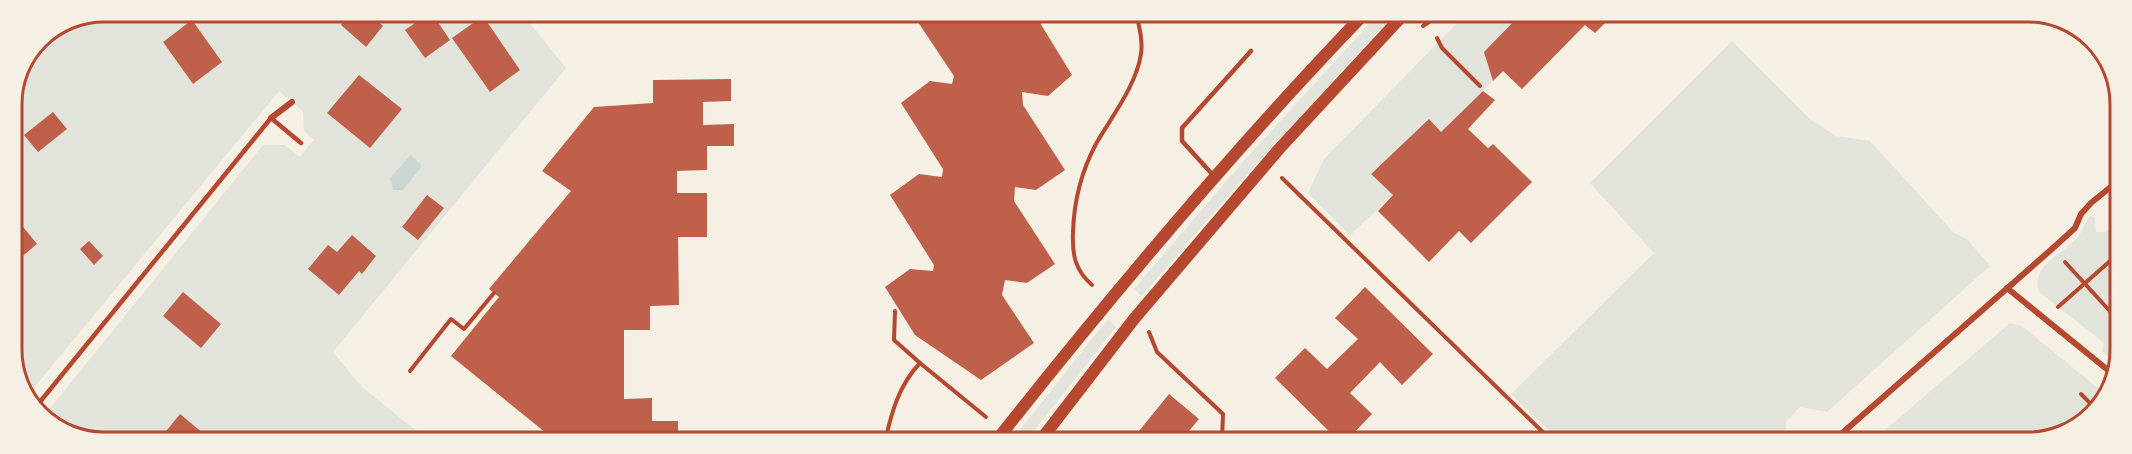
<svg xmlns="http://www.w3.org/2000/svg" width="2132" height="454" viewBox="0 0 2132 454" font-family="Roboto,sans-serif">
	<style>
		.green { fill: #e2e4dc }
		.water { fill: #c9d6d2 }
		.building { fill: #bf614a }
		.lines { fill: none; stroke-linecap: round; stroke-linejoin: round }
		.path { stroke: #b5482f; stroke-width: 4 }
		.service { stroke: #b5482f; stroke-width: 4.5 }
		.minor { stroke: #b5482f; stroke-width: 6 }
		.secondary { stroke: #b5482f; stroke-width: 12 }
		.rim { fill: none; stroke: #b5482f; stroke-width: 3 }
	</style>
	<rect width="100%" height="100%" fill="#f6efe4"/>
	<!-- green -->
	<g class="green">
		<polygon points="104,12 521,12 566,68 333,352 362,387 429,441 87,440 43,417 263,145 285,145 300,157 314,140 304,131 303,111 279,91 28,395 14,368 12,99 39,39"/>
		<polygon points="1379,13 1395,13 1249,172 1142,296 1134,289 1242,163"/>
		<polygon points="1467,13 1522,13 1493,81 1441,132 1429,120 1371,173 1393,195 1350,235 1308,193 1324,159"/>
		<polygon points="1732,41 1811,120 1836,136 1870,141 1954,233 1967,239 1990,266 1827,412 1800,407 1786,422 1785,442 1560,441 1511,394 1654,253 1590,183"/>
		<path d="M2090,216l5,1 1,15h10l12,-11v146l-16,-16 2,-8 -65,-51c-9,-24 21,-37 36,-52 7,-7 10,-16 15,-24z"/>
		<polygon points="1108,319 1116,327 1026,441 1011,441"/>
		<polygon points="2010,323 2022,326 2104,393 2088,419 2033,442 1871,442"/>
	</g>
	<!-- water -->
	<polygon class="water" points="411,155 422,166 403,190 393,190 390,178"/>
	<!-- building -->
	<g class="building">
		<polygon points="352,12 367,12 383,26 366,47 341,25"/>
		<polygon points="431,12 450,40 425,58 405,30"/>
		<polygon points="912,13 1034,13 1072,75 1048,96 1022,92 1023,105 1065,170 1036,190 1015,187 1014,201 1055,264 1027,283 1005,280 1002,295 1034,343 981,380 915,335 885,287 910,269 933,271 934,265 890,195 919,174 942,177 943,169 901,103 930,81 952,84 954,76"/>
		<polygon points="1522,13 1615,13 1595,33 1585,25 1522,89 1503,71 1493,81 1484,52"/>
		<polygon points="483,16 520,70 490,92 452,38"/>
		<polygon points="192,20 222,62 193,84 163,42"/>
		<polygon points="359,75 402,109 370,148 327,113"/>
		<polygon points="731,79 731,101 703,102 703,125 734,124 734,146 707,146 707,170 677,171 677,193 707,193 707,237 678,237 679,305 650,306 650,330 624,330 624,399 652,398 652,421 678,421 678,441 556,441 451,356 499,297 489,289 571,191 542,171 594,107 653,103 653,80"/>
		<polygon points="1483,91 1495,100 1468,129 1488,148 1493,144 1532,182 1471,243 1459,231 1429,262 1378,211 1393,195 1371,174 1429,119 1441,132"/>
		<polygon points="53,112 67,129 38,152 24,135"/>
		<polygon points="427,195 444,208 418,240 402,227"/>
		<polygon points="15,217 37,244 13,264 13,219"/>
		<polygon points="352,235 376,256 362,274 359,271 339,295 308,269 328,245 337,252"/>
		<polygon points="89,241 103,256 94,265 80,249"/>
		<polygon points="1365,287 1433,354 1402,385 1380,362 1350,393 1372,414 1346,441 1339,441 1275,378 1305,348 1327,369 1358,339 1335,318"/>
		<polygon points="183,292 221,324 201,348 163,316"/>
		<polygon points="1169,394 1199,419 1183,438 1186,441 1131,441"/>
		<polygon points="54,413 78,432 76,435 48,420"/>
		<polygon points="180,414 204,434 199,440 159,440"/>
	</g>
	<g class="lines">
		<!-- path -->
		<g class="path">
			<polyline points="1423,26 1442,13"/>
			<polyline points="1437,38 1442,48 1480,86"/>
			<polyline points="1282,178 1552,441"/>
			<polyline points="2065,262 2118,320"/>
			<path d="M1092,285c-17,-15 -20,-30 -19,-53 1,-31 8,-60 23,-88 16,-28 40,-58 45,-90 2,-14 -2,-28 -5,-41"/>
			<polyline points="2058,307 2118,254"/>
			<polyline points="895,311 894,340 920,363"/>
			<polyline points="1149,332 1157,352 1223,414 1222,441"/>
			<polyline points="410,371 451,319 464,329 494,293"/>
			<polyline points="2081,394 2095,408"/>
			<path d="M885,441c7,-30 14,-56 35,-78l66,54"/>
		</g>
		<!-- service -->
		<g class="service">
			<polyline points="1213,175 1182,141 1182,128 1251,51"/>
			<polyline points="35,408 271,118 301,143"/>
		</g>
		<!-- minor -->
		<g class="minor">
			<polyline points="271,118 292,102"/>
			<polyline points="2007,288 2114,375"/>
			<polyline points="1832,442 2053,248 2075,228 2081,214 2091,203 2118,181"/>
		</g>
		<!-- secondary -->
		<g class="secondary">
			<path d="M996,441c117,-148 238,-292 369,-428"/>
			<polyline points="1040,441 1134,319 1279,149 1405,13"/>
		</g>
	</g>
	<!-- crop -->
	<path d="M0 0H2132V454H0ZM104 22H2028A82 82 0 0 1 2110 104V350A82 82 0 0 1 2028 432H104A82 82 0 0 1 22 350V104A82 82 0 0 1 104 22Z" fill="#f6efe4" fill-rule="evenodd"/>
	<path class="rim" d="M104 22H2028A82 82 0 0 1 2110 104V350A82 82 0 0 1 2028 432H104A82 82 0 0 1 22 350V104A82 82 0 0 1 104 22Z"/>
</svg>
